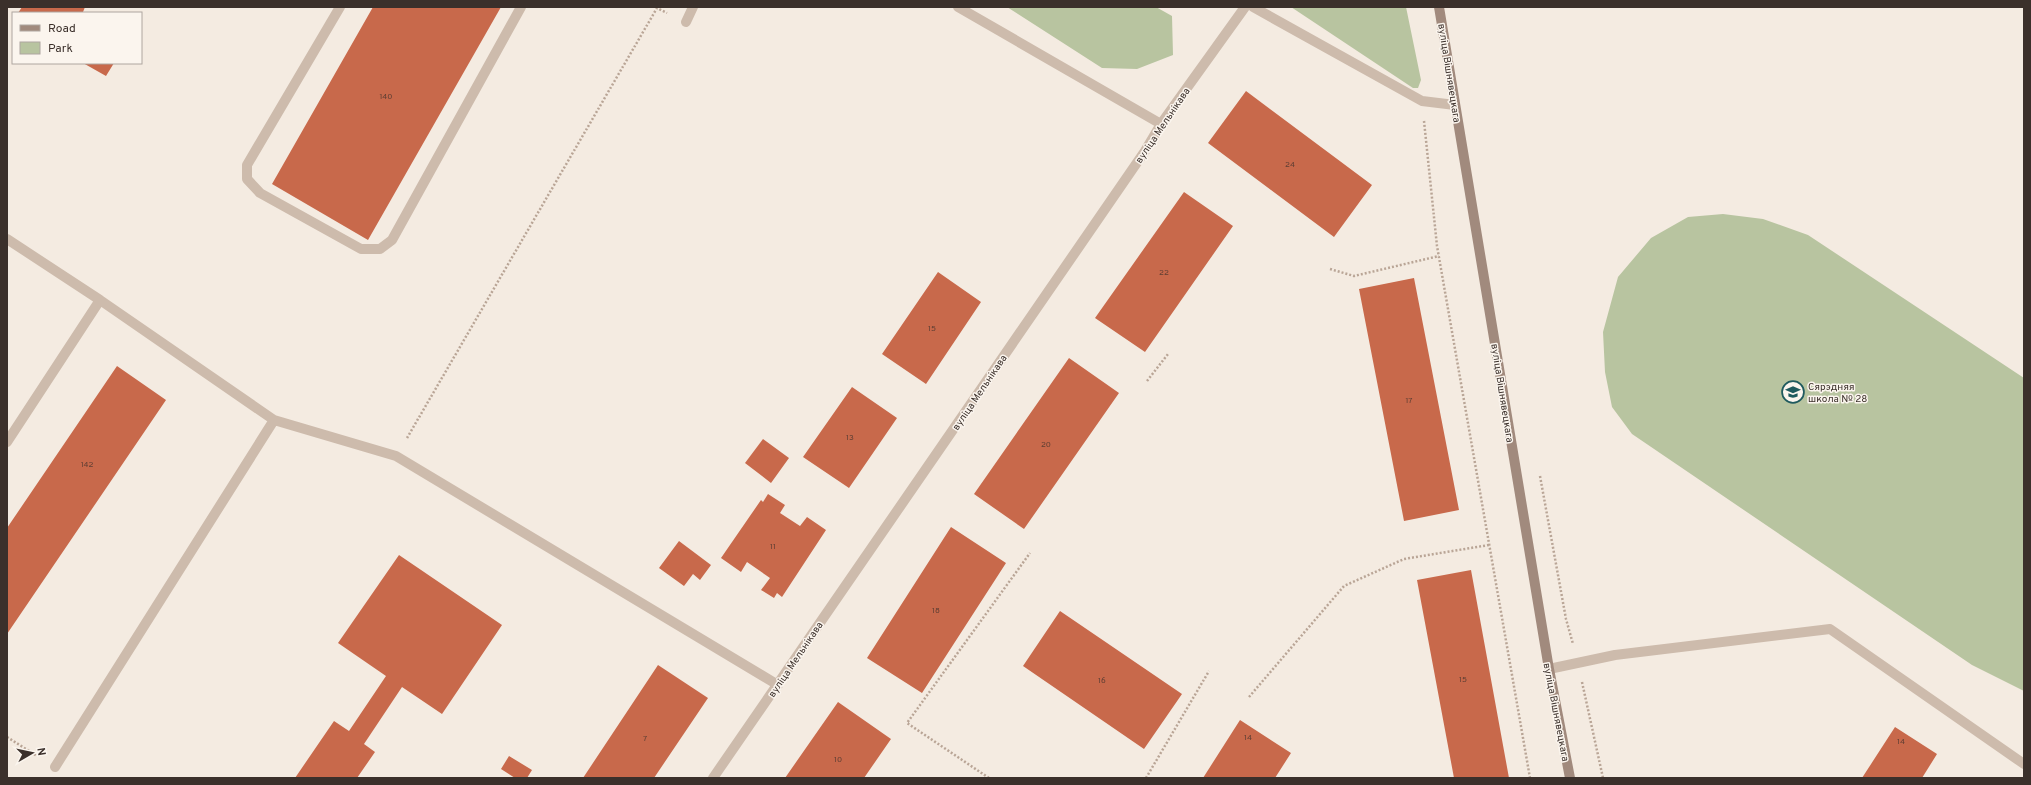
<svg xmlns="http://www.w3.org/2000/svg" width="2031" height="785" viewBox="0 0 2031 785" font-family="Overpass,sans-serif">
  <rect width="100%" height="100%" fill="#f4ebe1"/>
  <!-- green -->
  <path fill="#b8c4a0" d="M1007 7H1156L1172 16 1173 55 1137 69 1102 68Z
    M1291 7H1406L1421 80 1418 88H1413Z
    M1723 214 1763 219 1808 235 2024 378V691L1972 665 1632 434 1612 407 1605 372 1603 332 1618 277 1651 238 1688 217Z"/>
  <!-- building -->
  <path fill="#c8694b" d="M22 7H85L83 12 85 13H18Z
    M373 7H501L368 240 272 184Z
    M83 63H114L106 76Z
    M1246 91 1372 185 1334 237 1208 143Z
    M1184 192 1233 226 1145 352 1095 318Z
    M938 272 981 302 926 384 882 354Z
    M1414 278 1459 510 1404 521 1359 289Z
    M1069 358 1119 393 1024 529 974 494Z
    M117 366 166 400 7 634V528Z
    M852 387 897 418 849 488 803 457Z
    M763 439 789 458 771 483 745 463Z
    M768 494 785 505 780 513 800 526 807 517 826 530 782 597 777 593 774 598 761 590 770 578 747 562 741 572 721 558 761 500 763 502Z
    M951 527 1006 563 922 693 867 658Z
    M679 541 711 565 700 580 693 574 684 586 659 568Z
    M399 555 502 625 442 714 402 687 364 744 375 752 357 778H295L334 721 349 731 386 676 338 643Z
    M1471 570 1509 778H1454L1417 580Z
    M1060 611 1182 694 1144 749 1023 666Z
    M658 665 708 698 654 778H583Z
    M838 702 891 739 864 778H785Z
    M1240 720 1291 753 1275 778H1203Z
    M1895 727 1937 754 1922 778H1862Z
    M509 756 532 770 527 778H515L501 769Z"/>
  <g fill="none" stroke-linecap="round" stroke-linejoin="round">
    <!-- path -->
    <path stroke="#b9a596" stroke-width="2.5" stroke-dasharray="2 2" stroke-linecap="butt" d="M1424 121 1437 246 1530 778
      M1330 269 1354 276 1439 256
      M1147 381 1168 354
      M407 438 657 8 667 13
      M1540 476 1566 619 1573 644
      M1582 682 1603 778
      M1249 697 1344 586 1404 559 1489 545
      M7 737 37 756
      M989 778 907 723 1030 553
      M1146 778 1209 671"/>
    <!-- service -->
    <path stroke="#cdbbac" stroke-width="10" d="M340 7 247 165V179L260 193 361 249H380L392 240 521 7
      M958 7 1161 124
      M1253 7 1422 101 1455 105
      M686 22 693 7
      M7 239 100 300 274 420 396 456 778 685
      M7 442 100 300
      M1549 669 1615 655 1830 629 2024 764
      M55 767 274 420"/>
    <!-- minor -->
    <path stroke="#cdbbac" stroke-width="10" d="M713 778 1145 151 1161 124 1245 7"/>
    <!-- secondary -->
    <path stroke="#a18a7d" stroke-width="10" d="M1439 7 1549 669 1570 778"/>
  </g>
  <!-- icons -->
  <defs>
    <g id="school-ring" transform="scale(1.15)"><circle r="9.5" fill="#fbf5ee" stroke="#1f5a5e" stroke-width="1.5"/><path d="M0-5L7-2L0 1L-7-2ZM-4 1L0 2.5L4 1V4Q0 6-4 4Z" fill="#1f5a5e"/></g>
  </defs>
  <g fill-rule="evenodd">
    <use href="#school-ring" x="1793" y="392"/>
  </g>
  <g text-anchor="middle" stroke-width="3" stroke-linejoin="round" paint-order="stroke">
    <!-- number labels -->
    <g font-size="8" fill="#5e3e33">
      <text x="386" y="99">140</text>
      <text x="1290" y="167">24</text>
      <text x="1164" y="275">22</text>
      <text x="932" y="331">15</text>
      <text x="1409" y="403">17</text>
      <text x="850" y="440">13</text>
      <text x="1046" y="447">20</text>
      <text x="87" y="467">142</text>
      <text x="773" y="549">11</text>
      <text x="936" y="613">18</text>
      <text x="1463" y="682">15</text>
      <text x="1102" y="683">16</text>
      <text x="1248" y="740">14</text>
      <text x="645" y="741">7</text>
      <text x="1901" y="744">14</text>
      <text x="838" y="762">10</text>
    </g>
    <!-- street labels -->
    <g font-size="10" fill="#3b302b" stroke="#fbf5ee">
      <text transform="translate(1450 73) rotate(81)" y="4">вуліца Вішнявецкага</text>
      <text transform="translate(1162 125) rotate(-56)" y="4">вуліца Мельнікава</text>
      <text transform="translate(979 392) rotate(-56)" y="4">вуліца Мельнікава</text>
      <text transform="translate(1503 393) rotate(81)" y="4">вуліца Вішнявецкага</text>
      <text transform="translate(795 659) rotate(-56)" y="4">вуліца Мельнікава</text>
      <text transform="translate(1557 712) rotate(79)" y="4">вуліца Вішнявецкага</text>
    </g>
    <!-- poi labels -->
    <g font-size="10" fill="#3b302b" stroke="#fbf5ee" text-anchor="start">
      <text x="1808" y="390">Сярэдняя<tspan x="1808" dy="12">школа № 28</tspan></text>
    </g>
  </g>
  <!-- border -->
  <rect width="2031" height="785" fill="none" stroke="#3b302b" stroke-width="16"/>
  <!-- legend -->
  <rect x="12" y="12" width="130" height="52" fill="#fbf5ee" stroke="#aea6a0"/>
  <rect x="20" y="25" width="20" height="6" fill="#a18a7d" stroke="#aea6a0"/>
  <text x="48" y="32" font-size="12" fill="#3b302b">Road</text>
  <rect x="20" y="42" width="20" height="12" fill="#b8c4a0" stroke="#aea6a0"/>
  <text x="48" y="52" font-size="12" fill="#3b302b">Park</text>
  <!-- north arrow -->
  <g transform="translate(32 753) rotate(81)" stroke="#fbf5ee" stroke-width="3" paint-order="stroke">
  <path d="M0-3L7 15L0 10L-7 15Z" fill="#3b302b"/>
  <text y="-6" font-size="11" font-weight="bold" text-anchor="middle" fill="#3b302b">N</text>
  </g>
</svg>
